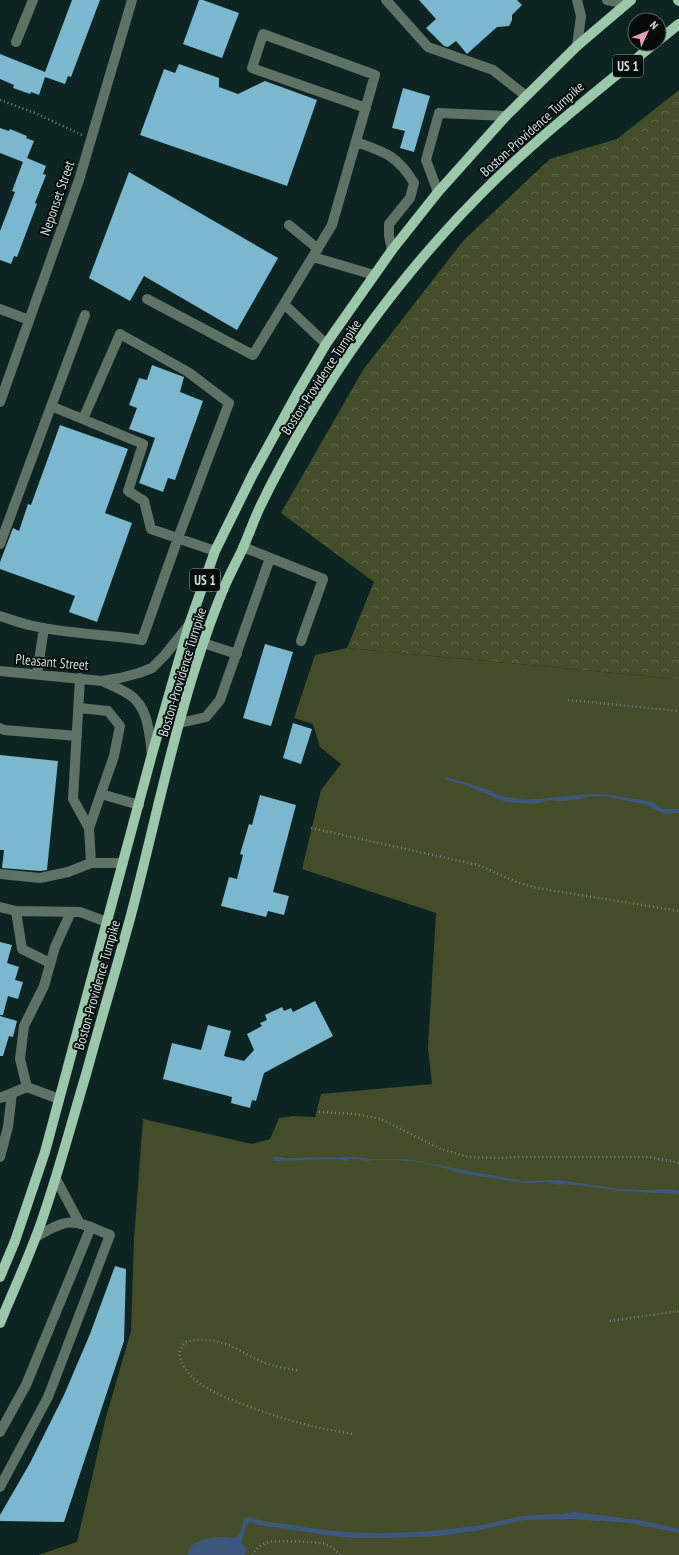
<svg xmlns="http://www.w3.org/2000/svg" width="679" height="1555" viewBox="0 0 679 1555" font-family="'PT Sans Narrow',sans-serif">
  <defs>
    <pattern id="forest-crowns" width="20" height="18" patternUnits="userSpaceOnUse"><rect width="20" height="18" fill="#434d28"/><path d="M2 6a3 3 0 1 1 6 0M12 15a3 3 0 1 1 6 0" fill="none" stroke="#5d6647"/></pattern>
  </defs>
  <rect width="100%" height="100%" fill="#0c2523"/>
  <!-- green -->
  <path fill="#434d28" d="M347 648 679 679V1555H38L77 1542 106 1417 131 1331 134 1239 143 1119 252 1144 270 1139 279 1118 292 1116 315 1117 321 1094 432 1084 428 1047 436 913 302 869 321 790 341 764 320 747 313 724 294 718 315 655Z"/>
  <!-- forest -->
  <path fill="url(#forest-crowns)" d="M679 90V679L347 648 374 582 281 513 363 370 463 241 550 159 617 139Z"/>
  <!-- water -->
  <path fill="#3c577e" d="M446 777 483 788 501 796 525 800 593 794 611 795 653 802 662 809H679V813L664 814 647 805 605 796H592L579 799 560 801 548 800 535 804 506 802 465 785 446 780Z
    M274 1156 285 1158 355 1157 371 1159H406L522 1181 558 1180 619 1189 648 1190 668 1189 678 1190H679V1194L621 1191 579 1185 563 1184 559 1185 548 1182 527 1183 510 1181 460 1173 445 1168 418 1162 399 1160H375L365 1161 359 1159H351L346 1161 335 1159 275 1161 273 1160Z
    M575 1512 638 1520 679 1529V1533L630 1523 571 1519 524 1520 480 1530 440 1536 387 1538H355L333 1536 259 1525 251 1522 247 1524 242 1539V1544L247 1548 245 1555H188C189 1540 210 1537 222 1537 228 1537 233 1540 237 1536 242 1533 242 1524 244 1518L251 1517C263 1523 278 1523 292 1525 355 1537 419 1534 482 1525 494 1523 506 1519 518 1517 537 1514 556 1515 575 1512Z"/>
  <!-- building -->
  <path fill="#79b8cf" d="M72 0H100L71 77 68 76 65 84 45 77 39 95 31 92 30 94 13 88 14 85 0 79V54L45 72Z
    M199 0H203L239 13 222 58 183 44Z
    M419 0H517L522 5 512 15V20L509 26 497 27 467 54 456 41 448 47 444 46 426 28 436 19Z
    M179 64 219 78V87L238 94 265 81 317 100 287 186 140 135 164 69 175 73Z
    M403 88 430 96 414 152 400 148 405 131 392 128Z
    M0 128 9 131 10 129 27 136 26 138 34 141 27 158 46 166 43 174 46 175 35 203 37 204 17 257 14 256 11 264 0 260V231L15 192 12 191 23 162 0 153Z
    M129 172 278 258 237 330 144 276 130 301 89 278Z
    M152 365 184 377 180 392 203 401 175 480 168 478 163 492 139 483 155 438 129 429 137 408 129 405 139 378 147 380Z
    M60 425 128 449 105 513 132 523 97 622 69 612 75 596 0 569V562L13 528 19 531 28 504 31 505Z
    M265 644 293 652 271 726 243 718Z
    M293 723 312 729 301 764 283 758Z
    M0 755 58 761 47 870 40 871 2 868 4 850H0Z
    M260 795 296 805 273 892 289 896 284 915 268 911 266 917 221 906 229 877 237 879 243 855 240 854 249 824 252 825Z
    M0 942 12 945 7 963 19 967 15 980 23 982 18 999 8 996 3 1015H0Z
    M315 1001 333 1036 264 1073 256 1101 252 1100 250 1108 231 1103 232 1097 163 1079 172 1043 201 1050 208 1025 231 1031 224 1056 244 1061 254 1050 247 1034 262 1026 260 1023 267 1020 265 1015 282 1007 284 1011 291 1008 293 1012Z
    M0 1016 17 1021 13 1037 9 1036 3 1056H0Z
    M115 1266 126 1269 124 1341 64 1522 0 1521V1515L30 1463 64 1395 90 1334Z"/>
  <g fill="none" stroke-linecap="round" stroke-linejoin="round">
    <!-- path -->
    <path stroke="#718583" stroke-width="2.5" stroke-dasharray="1 3" stroke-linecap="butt" d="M0 100 35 113 82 135
      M568 700 679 711
      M311 828 478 865 519 883 537 888 679 911
      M319 1112 355 1114 381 1119 441 1149 468 1157 499 1158 522 1157H649L679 1163
      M610 1321 679 1311
      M297 1370C284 1368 270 1366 258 1360 251 1357 245 1353 239 1350 223 1341 202 1337 185 1342 178 1351 178 1357 184 1367 198 1388 222 1396 245 1405 281 1419 315 1428 353 1434
      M252 1555C256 1549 261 1544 269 1542 273 1540 321 1542 325 1544 331 1546 336 1551 340 1555"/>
    <!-- minor -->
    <path stroke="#5e7365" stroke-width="10" d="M386 0 428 47 493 70 526 96
      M607 0 626 4
      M16 42 33 0
      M577 46 581 16 577 0
      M356 142C385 152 398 156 414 183L410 198 389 224V236L392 250
      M438 192 426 160 439 113 506 116
      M289 225 318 249
      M313 257 374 275
      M147 299 253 355 332 225 375 75 263 34 252 68 366 108
      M284 304 326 344
      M0 309 29 320
      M0 402 79 180 132 0
      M51 406 143 444 128 491 144 501 151 529 215 551
      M0 544 85 315
      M243 547 323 579 301 641
      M0 616C10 619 19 623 29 625 65 634 105 634 142 640L178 538 229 403 188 372 120 334 83 419
      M203 643 237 654
      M0 671 102 681 120 678 139 673 152 668 164 656 189 625
      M37 674 44 628
      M80 678 73 799 89 828 91 863H123
      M102 681C111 685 121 689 130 695 149 708 149 734 152 754
      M79 708 108 711 120 726 114 756 89 828
      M180 723 206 717 220 700 270 558
      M0 728 4 730 77 736
      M101 794 139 805
      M0 874 40 878 68 872 91 863
      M0 907 16 911 80 912 107 922
      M16 911 22 949 50 963
      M27 1087 20 1059 24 1026 44 986 55 947 71 912
      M0 1098 27 1087 59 1099
      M0 1157 8 1127 12 1093
      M56 1179 79 1222
      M0 1432 26 1385 91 1227
      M0 1487 48 1397 110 1235C73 1220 71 1216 36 1237"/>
    <!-- major -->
    <path stroke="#9bc7aa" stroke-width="10" d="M678 0 679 1
      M659 40 679 24
      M0 1277 15 1241 45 1152 152 754 189 625 215 551 253 474 299 390 326 344 392 250 438 192 506 116 577 46 631 0
      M0 1323C14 1289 30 1255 42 1220 59 1171 72 1121 87 1071 101 1019 117 967 131 915 159 808 180 697 221 595 227 579 236 563 243 548 249 534 254 520 260 507 319 385 400 272 497 178 547 130 601 88 654 44"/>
  </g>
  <g text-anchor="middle" stroke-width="4" stroke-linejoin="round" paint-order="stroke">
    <!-- shield labels -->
    <g fill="#030c0b" stroke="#93a09f" stroke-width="1">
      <rect x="613" y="55" width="30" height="22" rx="3"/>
      <rect x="190" y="569" width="30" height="22" rx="3"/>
    </g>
    <g font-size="13" font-weight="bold" fill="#d1dfde">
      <text x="628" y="71">US 1</text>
      <text x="205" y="585">US 1</text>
    </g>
    <!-- street labels -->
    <g font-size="14" fill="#d1dfde" stroke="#030c0b">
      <text transform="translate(532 129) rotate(-42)" y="5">Boston-Providence Turnpike</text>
      <text transform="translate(57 198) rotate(-71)" y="5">Neponset Street</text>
      <text transform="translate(321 377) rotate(-57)" y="5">Boston-Providence Turnpike</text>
      <text transform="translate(52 662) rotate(5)" y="5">Pleasant Street</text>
      <text transform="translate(182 672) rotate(-73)" y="5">Boston-Providence Turnpike</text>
      <text transform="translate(97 985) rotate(-74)" y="5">Boston-Providence Turnpike</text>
    </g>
  </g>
  <!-- north arrow -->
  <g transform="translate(647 32) rotate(46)"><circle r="19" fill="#030c0b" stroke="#55605f"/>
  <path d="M0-3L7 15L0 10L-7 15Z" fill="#f09ab7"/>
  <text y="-6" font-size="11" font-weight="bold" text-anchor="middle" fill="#d1dfde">N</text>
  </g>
</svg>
